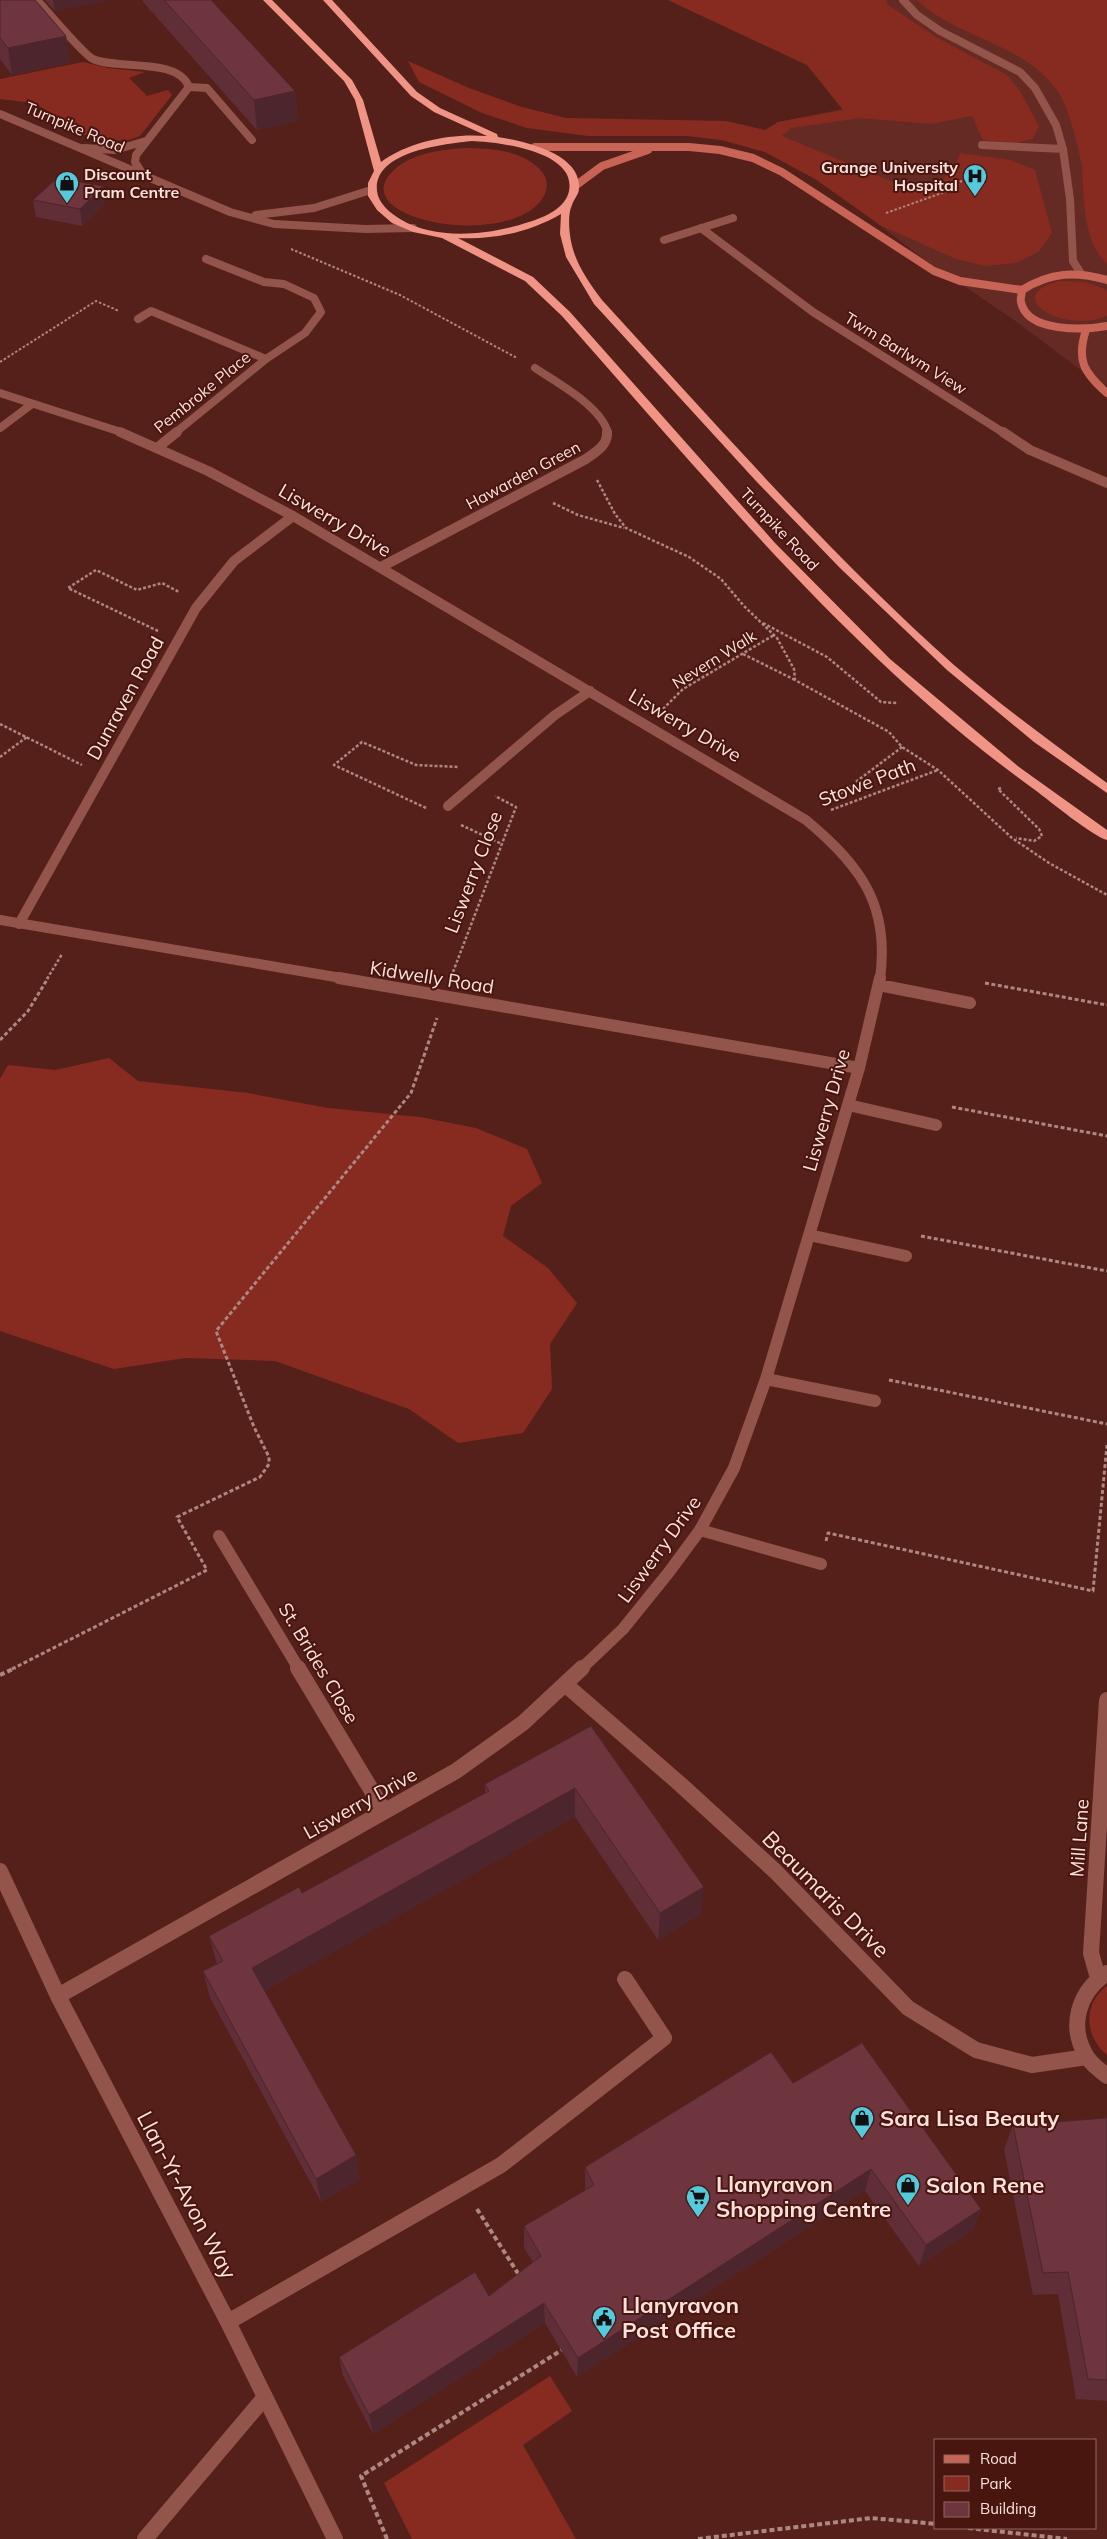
<svg xmlns="http://www.w3.org/2000/svg" width="1107" height="2539" viewBox="0 0 1107 2539" font-family="Mulish,sans-serif">
  <rect width="100%" height="100%" fill="#552019"/>
  <!-- built -->
  <path fill="#652a23" d="M668 0H1107V386L1086 374 1014 320 921 257 851 203 815 179 765 152 749 148 778 122 843 109 807 65Z"/>
  <!-- green -->
  <path fill="#872b21" d="M668 0H886L888 5 936 37 1007 75 1020 91 1039 126 1033 139 1016 143 983 140 972 116 931 124 861 118 791 128 782 136 915 191C937 186 953 175 960 153L1011 160 1035 170 1052 233 1038 252 1016 263 985 266 956 259 880 225 815 179 765 152 721 140 687 136H588L527 128 482 113 419 82 408 61 469 88 522 107 566 118 726 121 765 130 778 122 843 110 807 65Z
    M917 0H1107V264C1083 242 1084 199 1082 168 1080 152 1069 109 1060 95 1028 43 959 40 917 0Z
    M83 62 108 68 145 72 129 78 147 96 168 90 172 95 140 136 129 140 107 141 78 133 56 116 34 103 0 99V79Z
    M465 148C489 148 525 150 542 172 548 179 548 188 544 196 514 250 347 222 391 173 409 153 440 150 465 148Z
    M1059 281 1085 282 1107 290V316C1065 334 999 297 1059 281Z
    M109 1058 138 1081 248 1093 328 1108 420 1117 476 1128 527 1149 542 1183 511 1206 503 1236 548 1268 577 1303 550 1344 552 1389 523 1433 458 1443 409 1409 275 1361 185 1358 114 1369 0 1331V1079L8 1065 55 1070Z
    M1107 1986V2055C1084 2036 1083 2003 1107 1986Z
    M550 2376 572 2411 523 2445 576 2539H412L384 2483Z"/>
  <g fill="none" stroke-linecap="round" stroke-linejoin="round">
    <!-- path-far3 -->
    <path stroke="#ae8781" stroke-width="2" stroke-dasharray="2.5 2" stroke-linecap="butt" d="M886 213 953 189 976 167
      M291 249 400 295 517 358
      M0 362 96 301 119 311"/>
    <!-- path-far2 -->
    <path stroke="#ae8781" stroke-width="2.5" stroke-dasharray="3 2" stroke-linecap="butt" d="M597 480 615 514 626 528 689 557 721 579 744 606 777 638 794 669 795 680 889 732 902 747 938 770 1012 838 1049 863 1107 895
      M553 503 578 515 624 528
      M763 623 827 657 881 702 897 703
      M158 631 68 588 96 570 137 590 162 583 179 592
      M743 654 795 680
      M663 709 683 689 774 635
      M0 724 82 765
      M0 757 27 737
      M1001 788 998 789 1039 829 1042 836 1034 841 1016 838
      M824 806 902 747
      M426 808 334 765 362 742 416 765 458 767
      M831 810 938 770
      M461 825 502 844
      M453 972 516 807 495 796
      M47 979 62 954"/>
    <!-- path-far1 -->
    <path stroke="#ae8781" stroke-width="3" stroke-dasharray="4 2.5" stroke-linecap="butt" d="M985 983 1107 1005
      M0 1040 28 1011 48 978
      M952 1107 1107 1136
      M921 1236 1107 1271
      M889 1380 1107 1424
      M826 1541 828 1533 1093 1591 1107 1445
      M12 1669 207 1570 177 1517 260 1477 269 1464V1457L254 1427 216 1331 411 1093 437 1018"/>
    <!-- path -->
    <path stroke="#ae8781" stroke-width="4" stroke-dasharray="5 3" stroke-linecap="butt" d="M0 1675 15 1668
      M477 2209 519 2275
      M968 2528 1067 2539
      M387 2539 361 2476 565 2348
      M698 2539 871 2518 936 2524"/>
    <!-- lane-far1 -->
    <path stroke="#93544b" stroke-width="8" d="M37 0C46 10 85 56 93 59 117 70 178 57 189 87L136 155 135 162 142 173
      M903 0 917 15 940 31 1020 72 1035 88 1056 125 1063 149 1070 199 1073 261 1082 275
      M189 87 207 88 252 140
      M982 145 1063 149
      M84 148 115 150 146 141"/>
    <!-- lane -->
    <path stroke="#93544b" stroke-width="16" d="M228 2322 501 2165 664 2038 625 1979
      M145 2539 265 2397"/>
    <!-- street-far3 -->
    <path stroke="#93544b" stroke-width="8" d="M0 114 230 212 274 224 365 229 413 228
      M256 215 314 208 371 190
      M701 228 813 312 1004 433
      M664 240 733 218
      M138 319 151 311 266 359
      M535 368C557 383 601 406 608 433
      M0 393 124 433
      M0 428 32 404
      M175 433 266 359 305 333 321 312 314 298 284 284 264 282 206 259"/>
    <!-- street-far2 -->
    <path stroke="#93544b" stroke-width="10" d="M120 432 208 471 293 516 806 820C861 866 890 905 880 979
      M1003 432 1030 450 1107 483
      M157 448 177 432
      M381 567 586 459C596 452 608 445 607 432
      M448 806 555 715 590 691
      M0 920 347 979
      M19 924 196 608 234 561 293 516"/>
    <!-- street-far1 -->
    <path stroke="#93544b" stroke-width="12" d="M339 978 859 1068
      M879 985 970 1003
      M848 1105 936 1125
      M809 1235 906 1256
      M766 1379 875 1401
      M700 1530 821 1564
      M219 1536 299 1669
      M581 1669 623 1629 669 1572 700 1530 734 1468 766 1379 859 1068 880 978"/>
    <!-- street -->
    <path stroke="#93544b" stroke-width="16" d="M298 1668 384 1811
      M566 1685 680 1784 775 1871 908 2008 976 2050 1032 2065 1087 2057
      M0 1871 58 1996 228 2322 335 2539
      M1107 1973C1078 1992 1068 2027 1087 2057 1092 2065 1100 2070 1107 2076
      M1098 1978 1091 1953 1107 1700
      M58 1996 456 1771 523 1723 582 1668"/>
    <!-- secondary -->
    <path stroke="#c76456" stroke-width="8" d="M535 147H689L720 150 753 158 782 172 934 271 960 281 1022 290
      M575 186 602 166 648 150
      M1107 280C1075 271 1051 272 1022 290 1022 293 1020 299 1021 302 1027 333 1085 330 1107 326
      M1086 330C1076 360 1084 373 1107 393"/>
    <!-- highway -->
    <path fill="#f09486" fill-rule="evenodd" d="M263 0H272L352 80 363 100 381 162C409 141 452 133 487 136L434 112 411 96 323 0H332L417 92 440 108 497 134 498 137C523 141 581 153 579 188 579 195 574 198 572 205 568 213 569 227 570 235 573 260 587 280 602 300 716 424 828 553 954 665 1003 707 1055 745 1107 783V793L1034 742 947 670 840 568 756 481 594 304 566 257 560 234 561 214C530 232 494 240 458 238L533 277 570 312 775 543 890 659 1019 767 1107 830V840C1092 836 1050 801 1035 790 853 659 710 483 562 316L525 281 442 238 413 232 392 223 377 210 368 196V183L374 171 355 100 344 81ZM472 141C498 142 577 151 569 191 566 208 543 218 529 222 490 235 436 241 400 219 390 213 378 203 377 191 373 151 445 144 472 141Z"/>
  </g>
  <!-- wall -->
  <path fill="#5f2e36" d="M0 0 40 5 66 36 70 63 12 75 0 59Z
    M45 0H109L55 11Z
    M143 0H211L295 91 298 121 257 130 143 2Z
    M33 200 105 203 82 226 36 217Z
    M591 1726 701 1914 658 1940 575 1817 264 1991 356 2155 360 2179 321 2202 210 1998 203 1971 217 1964 209 1936 302 1893 485 1793V1784Z
    M793 2083 981 2209 973 2230 919 2266 865 2191 577 2377 545 2323 373 2434 343 2376 339 2357 489 2296 533 2262 524 2248V2226L585 2190V2167Z
    M1107 2118V2401L1076 2399 1058 2294 1033 2295 1004 2149 1013 2125Z"/>
  <!-- shaded-wall -->
  <path fill="#4d252c" d="M53 0H109L55 11Z
    M66 36 70 63 12 75 8 48Z
    M295 91 298 121 257 130 254 100Z
    M103 186 105 203 82 226 80 209Z
    M575 1788V1817L258 1995 252 1968Z
    M704 1887 701 1914 658 1940 660 1913Z
    M356 2155 360 2179 321 2202 316 2179Z
    M871 2169 865 2191 577 2377 578 2358Z
    M981 2209 973 2230 919 2266 926 2245Z
    M544 2303 545 2323 373 2434 369 2415Z"/>
  <!-- building -->
  <path fill="#6e353f" stroke="#4d252c" d="M0 0H35L66 36 8 48 0 38Z
    M164 0H211L295 91 254 100Z
    M57 178 103 186 80 209 33 200Z
    M591 1726 704 1887 660 1913 575 1788 252 1968 356 2155 316 2179 203 1971 223 1961 209 1936 299 1887 302 1893 489 1791 485 1784Z
    M862 2043 981 2209 926 2245 871 2169 578 2358 544 2303 369 2415 339 2357 475 2272 489 2296 541 2256 524 2226 594 2185 585 2167 771 2052 793 2083Z
    M1107 2118V2380L1088 2379 1068 2272 1043 2273 1013 2125Z"/>
  <!-- icons -->
  <defs>
    <g id="hospital-pin" transform="scale(1.25)"><path d="M0 17L-7.5 6A9.5 9.5 0 1 1 7.5 6Z" fill="#54cadd" stroke="#49150f"/><path d="M-5-5h3v3.5h4V-5h3V5h-3V1.5h-4V5h-3Z" fill="#111"/></g>
    <g id="shop-pin" transform="scale(1.25)"><path d="M0 17L-7.5 6A9.5 9.5 0 1 1 7.5 6Z" fill="#54cadd" stroke="#49150f"/><path d="M-5-2.5h2.3a2.7 3.5 0 0 1 5.4 0H5L5.5 6h-11ZM-1.5-2.5h3a1.5 2.3 0 0 0-3 0Z" fill="#111"/></g>
    <g id="supermarket-pin" transform="scale(1.25)"><path d="M0 17L-7.5 6A9.5 9.5 0 1 1 7.5 6Z" fill="#54cadd" stroke="#49150f"/><path d="M-6-5.5h2.5l.6 2H6L4.5 2H-2.5L-4.4-4H-6ZM-1.5 3.2a1.3 1.3 0 1 0 .1 0ZM3 3.2a1.3 1.3 0 1 0 .1 0Z" fill="#111"/></g>
    <g id="civic-pin" transform="scale(1.25)"><path d="M0 17L-7.5 6A9.5 9.5 0 1 1 7.5 6Z" fill="#54cadd" stroke="#49150f"/><path d="M-.6-6.5H3V-4.5H.6V-3L4-1V1h2V6H-6V1h2V-1L-.6-3ZM-1.2 2.5V6h2.4V2.5Z" fill="#111"/></g>
  </defs>
  <g fill-rule="evenodd">
    <use href="#hospital-pin" x="975" y="176"/>
    <use href="#shop-pin" x="67" y="183"/>
    <use href="#shop-pin" x="862" y="2118"/>
    <use href="#shop-pin" x="908" y="2185"/>
    <use href="#supermarket-pin" x="698" y="2197"/>
    <use href="#civic-pin" x="604" y="2318"/>
  </g>
  <g text-anchor="middle" stroke-width="4" stroke-linejoin="round" paint-order="stroke">
    <!-- far-street labels -->
    <g font-size="16" fill="#fde1dc" stroke="#49150f">
      <text transform="translate(75 127) rotate(23)" y="6">Turnpike Road</text>
      <text transform="translate(906 353) rotate(32)" y="6">Twm Barlwm View</text>
      <text transform="translate(202 392) rotate(-39)" y="6">Pembroke Place</text>
      <text transform="translate(523 475) rotate(-28)" y="6">Hawarden Green</text>
      <text transform="translate(780 529) rotate(47)" y="6">Turnpike Road</text>
      <text transform="translate(714 659) rotate(-32)" y="6">Nevern Walk</text>
    </g>
    <!-- far-poi labels -->
    <g font-size="16" font-weight="bold" fill="#fde1dc" stroke="#49150f" text-anchor="end">
      <text x="958" y="173">Grange University<tspan x="958" dy="18">Hospital</tspan></text>
      <text x="84" y="180" text-anchor="start">Discount<tspan x="84" dy="18">Pram Centre</tspan></text>
    </g>
    <!-- street labels -->
    <g font-size="19" fill="#fde1dc" stroke="#49150f">
      <text transform="translate(335 520) rotate(30)" y="7">Liswerry Drive</text>
      <text transform="translate(125 698) rotate(-61)" y="7">Dunraven Road</text>
      <text transform="translate(685 725) rotate(30)" y="7">Liswerry Drive</text>
      <text transform="translate(867 782) rotate(-21)" y="7">Stowe Path</text>
      <text transform="translate(473 872) rotate(-69)" y="7">Liswerry Close</text>
      <text transform="translate(432 977) rotate(9)" y="7">Kidwelly Road</text>
      <text transform="translate(826 1110) rotate(-74)" y="7">Liswerry Drive</text>
      <text transform="translate(659 1549) rotate(-54)" y="7">Liswerry Drive</text>
      <text transform="translate(319 1663) rotate(59)" y="7">St. Brides Close</text>
      <text transform="translate(360 1803) rotate(-29)" y="7">Liswerry Drive</text>
      <text transform="translate(1079 1838) rotate(-86)" y="7">Mill Lane</text>
    </g>
    <!-- near-street labels -->
    <g font-size="22" fill="#fde1dc" stroke="#49150f">
      <text transform="translate(826 1894) rotate(45)" y="8">Beaumaris Drive</text>
      <text transform="translate(187 2195) rotate(62)" y="8">Llan-Yr-Avon Way</text>
    </g>
    <!-- near-poi labels -->
    <g font-size="22" font-weight="bold" fill="#fde1dc" stroke="#49150f" text-anchor="start">
      <text x="880" y="2126">Sara Lisa Beauty</text>
      <text x="716" y="2192">Llanyravon<tspan x="716" dy="25">Shopping Centre</tspan></text>
      <text x="926" y="2193">Salon Rene</text>
      <text x="622" y="2313">Llanyravon<tspan x="622" dy="25">Post Office</tspan></text>
    </g>
  </g>
  <!-- legend -->
  <rect x="934" y="2439" width="162" height="90" fill="#49150f" stroke="#916761"/>
  <rect x="944" y="2455" width="25" height="8" fill="#c76456" stroke="#916761"/>
  <text x="980" y="2464" font-size="15" fill="#fde1dc">Road</text>
  <rect x="944" y="2476" width="25" height="15" fill="#872b21" stroke="#916761"/>
  <text x="980" y="2489" font-size="15" fill="#fde1dc">Park</text>
  <rect x="944" y="2502" width="25" height="15" fill="#6e353f" stroke="#916761"/>
  <text x="980" y="2514" font-size="15" fill="#fde1dc">Building</text>
</svg>
